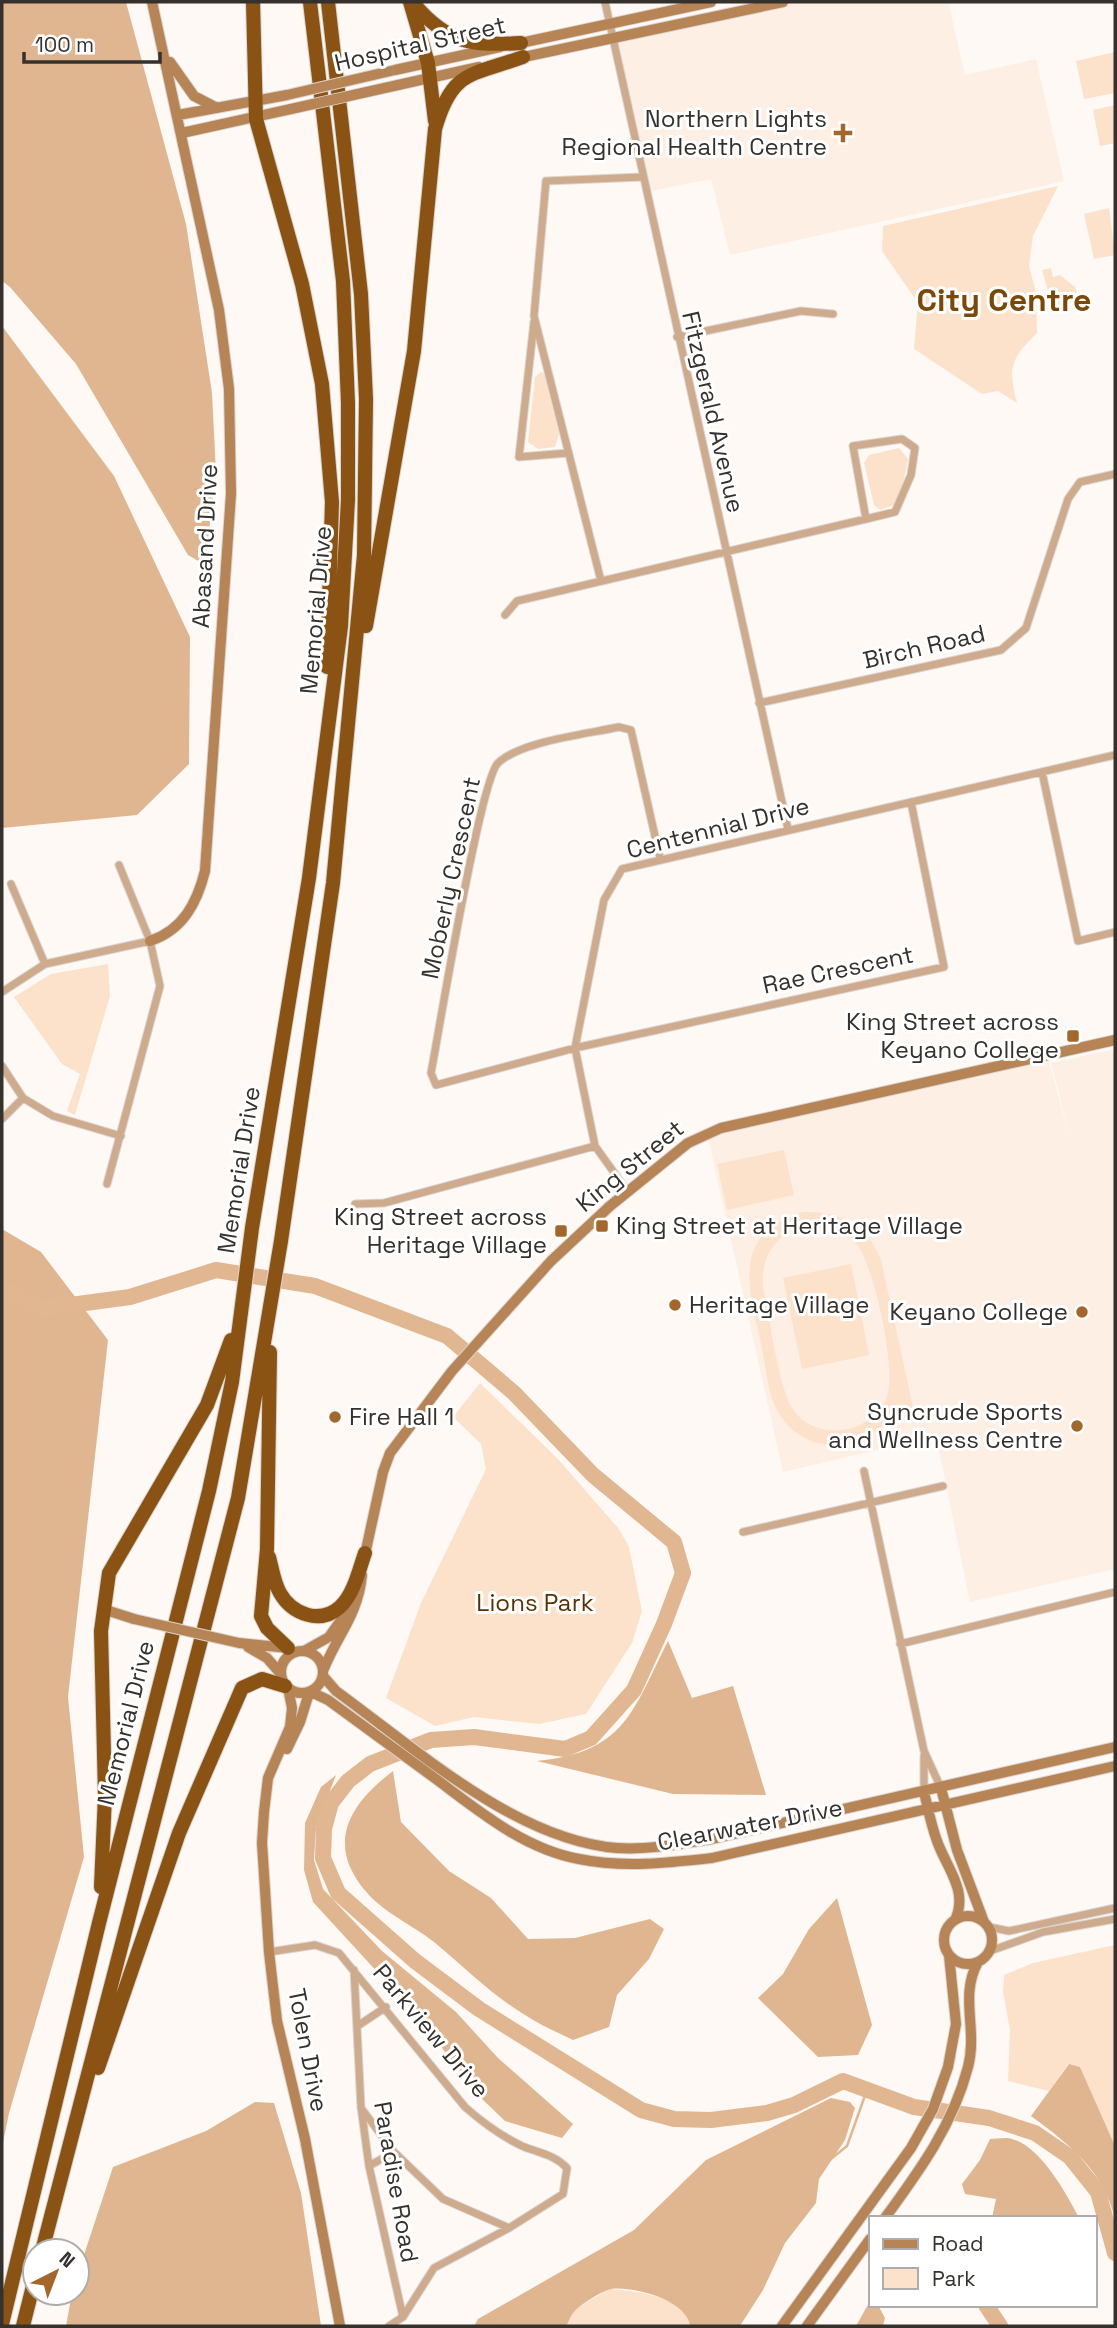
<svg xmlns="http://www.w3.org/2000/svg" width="1117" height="2328" viewBox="0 0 1117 2328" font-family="'Space Grotesk',sans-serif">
  <rect width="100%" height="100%" fill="#fef9f5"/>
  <!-- built -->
  <path fill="#fdefe3" d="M782 2H948L965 75 1036 59 1064 181 730 255 711 179 646 192 612 40Z
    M1115 1049V1569L970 1602 936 1436 783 1472 707 1133 1047 1055 1071 1142 1051 1063Z"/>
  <!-- green -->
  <path fill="#fce2cb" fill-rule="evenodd" d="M1115 52V93L1084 99 1076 61Z
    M1115 105V143L1100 146 1093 110Z
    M1058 186 1033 236 1029 266 1036 293 1037 333C1010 360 1008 367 1017 403L998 391 982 394 914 349 918 303 882 251 883 226Z
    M1109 208 1115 255 1094 259 1084 214Z
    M1051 268 1053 277 1060 275 1075 287 1079 301 1061 304 1059 309 1052 306 1042 270Z
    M541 372 544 373 559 434 555 447 538 449 528 442 535 377Z
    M899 448 908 459 903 485 894 505 880 510 874 505 864 463 869 455Z
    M108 964 110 996 75 1115 67 1111 80 1074 62 1064 14 997 51 974Z
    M784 1150 794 1195 727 1210 717 1164Z
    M803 1212C840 1211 868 1225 881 1260L915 1416 901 1419 897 1407C874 1451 809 1461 780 1415 768 1397 766 1369 762 1348 749 1290 729 1234 803 1212ZM812 1224C828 1226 843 1229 855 1242 874 1262 897 1371 887 1397 871 1437 808 1444 789 1402 777 1376 770 1318 763 1287 760 1254 779 1230 812 1224Z
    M851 1264 869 1355 802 1369 783 1278Z
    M480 1383 558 1459 619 1529 629 1547 642 1611 632 1643 586 1714 539 1724 474 1717 435 1726 386 1698 421 1603 486 1469 481 1444 453 1417Z
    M1115 1945V2146L1080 2067 1068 2064 1049 2091 1008 2081 1010 2030 1003 1992 1004 1975 1033 1963Z
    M609 2289C632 2290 686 2296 690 2326H566L574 2310Z"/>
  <!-- forest -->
  <path fill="#dfb690" d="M2 2H126L186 224 212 393 216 473 205 565 188 555 76 364 10 287 2 281Z
    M2 326 114 476 190 637 189 764 137 815 2 828Z
    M2 1229 41 1252 108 1340 68 1697 84 1857 9 2113 2 2148Z
    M668 1641 692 1698 733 1686 766 1795 673 1794 537 1761C625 1752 632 1712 668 1641Z
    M393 1771 401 1822 449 1871 491 1898 528 1939 575 1938 650 1919 664 1929 649 1959 617 1995 609 2027 573 2040C557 2032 540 2025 525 2015 493 1996 463 1966 434 1942 415 1927 384 1912 369 1895 324 1846 348 1805 393 1771Z
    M336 1775 316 1828 314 1860 323 1889 382 1951 456 2012 498 2058 573 2124 562 2138 505 2121 481 2098 414 2012 313 1902 304 1870 305 1823 321 1787Z
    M837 1898 872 2025 858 2055 818 2057 758 1998 783 1974 809 1929Z
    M1069 2064 1080 2067 1115 2146V2219C1104 2171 1069 2144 1031 2116Z
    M831 2098 850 2102 855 2108 845 2140 819 2179 816 2203 785 2243 763 2290 740 2326H690C687 2300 633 2286 611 2289 602 2291 579 2305 574 2312 570 2316 569 2322 566 2326H474L478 2319 634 2230 706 2160Z
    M255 2102 274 2103 301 2193 321 2326H66L72 2293H77V2276L113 2167 206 2131Z
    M990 2139C997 2139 1006 2137 1012 2139 1040 2146 1067 2194 1079 2218H992L996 2199 965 2194 962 2184 980 2160Z"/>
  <!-- water -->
  <path fill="#e1b791" d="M870 2301V2305H878L885 2318 883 2326H856Z"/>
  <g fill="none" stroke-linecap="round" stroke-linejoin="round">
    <!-- stream -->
    <path stroke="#e1b791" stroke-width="2.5" d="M491 2326 600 2255 638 2250 670 2230 705 2177 770 2169 799 2185 847 2146 867 2090"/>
    <!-- river -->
    <path stroke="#e1b791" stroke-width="16" d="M2 1288 41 1309 130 1297 216 1270 315 1286 447 1336 514 1393 593 1475 674 1542 683 1573 664 1624 634 1690 591 1738 565 1749 474 1737 431 1740 370 1764 348 1781 331 1803 324 1829 323 1858 338 1893 415 1961 479 2009 641 2110 674 2119 711 2120 767 2113 794 2105 843 2081 914 2107 989 2118 1035 2133 1070 2157 1098 2192 1115 2253
      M986 2305 1000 2326"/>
    <!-- street casing -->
    <g stroke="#dad5d1" stroke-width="9">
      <path id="street" d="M605 2 788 829
        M534 322 519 457 568 453
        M677 337 801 311 833 314
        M601 581 534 316 546 181 642 177
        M505 615 517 601 866 519 895 512 911 475 915 448 902 439 853 446 866 519
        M759 703 1001 650 1026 628 1068 499 1080 482 1115 474
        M1042 772 1078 941 1115 932
        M660 858 631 730 619 727C587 734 521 741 498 763 480 780 439 1031 431 1073L436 1085 575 1048 944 967 911 802
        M11 884 45 964
        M2 992 45 964 150 941
        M2 1066 23 1098 53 1116 121 1136
        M2 1119 23 1098
        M107 1184 160 986 150 941 119 865
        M628 1192 595 1146 575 1048 604 900 622 869 1115 755
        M355 1204 384 1203 595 1146
        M864 1471 924 1751 941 1788
        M743 1532 943 1486
        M900 1644 1115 1592
        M924 1792V1756
        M989 1927 1009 1931 1115 1908
        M990 1951 1043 1932 1115 1919
        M269 1952 315 1945 339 1953 465 2107C482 2122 501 2136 522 2146 538 2153 554 2154 567 2168L563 2194 509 2228 434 2268 403 2317 389 2326
        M354 1970 361 2107 369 2166 403 2317
        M359 2025 386 2007
        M361 2108 394 2152 443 2199 509 2228
        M369 2166 394 2152"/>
    </g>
    <!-- secondary casing -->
    <g stroke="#dad5d1" stroke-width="12">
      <path id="secondary" d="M516 44 711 2
        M519 58 783 2
        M170 62 194 96 217 108
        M395 70 500 47
        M398 85 479 67
        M178 115 287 95
        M182 133 291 109
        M150 941C183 930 197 903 205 871L231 494 229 389 219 310 152 2
        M364 1559 383 1472 390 1453 452 1371 551 1261 610 1206 688 1143 721 1128 1115 1040
        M106 1610 134 1619
        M239 1643 288 1648
        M248 1647 267 1658 280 1673
        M281 1672a21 21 0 1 1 42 0a21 21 0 1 1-42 0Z
        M304 1651 329 1637 349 1609
        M323 1671C337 1635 358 1616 362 1575
        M323 1676 336 1691C416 1749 516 1840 617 1848 649 1850 681 1844 712 1839L1115 1747
        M288 1688 292 1708 290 1727 268 1778 264 1812 262 1843 269 1952 277 2021 305 2139 340 2326
        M311 1692 328 1700C364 1726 400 1753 436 1779 479 1811 524 1849 579 1859 623 1868 667 1863 712 1858L1115 1766
        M287 1749 300 1722 309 1693
        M941 1788 957 1850 984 1922
        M924 1792C928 1808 931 1825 937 1841 946 1867 969 1891 955 1920
        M944 1940a24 24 0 1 1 48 0a24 24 0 1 1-48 0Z
        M885 2218C920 2170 953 2125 968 2067 978 2029 959 1996 978 1962
        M782 2326 911 2148 933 2109 948 2067 956 2024 949 1955
        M807 2326 870 2239"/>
    </g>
    <!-- highway casing -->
    <g stroke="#dad5d1" stroke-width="16">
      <path id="highway" d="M253 2 256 119 302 284 322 384 332 502 327 667
        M410 2 428 63 435 121
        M414 4C447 43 471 46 521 43
        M366 626 414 351 435 129C452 70 470 76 523 57
        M270 1352 267 1549 261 1616 267 1628 288 1648
        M269 1557C272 1568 274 1583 280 1593 292 1614 320 1625 340 1607 354 1594 359 1570 365 1553
        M101 1887 105 1795 101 1631 109 1573 207 1405 231 1340
        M98 2068 179 1833 242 1688 262 1679 285 1686
        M42 2251 238 1498 281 1241 333 883 364 555 366 399 361 294 328 2
        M2 2324 99 1923 209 1491 232 1382 252 1228 309 878 341 626 348 500V403L343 281 310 2
        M23 2326 35 2278"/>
    </g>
    <!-- street -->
    <use href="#street" stroke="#ceab8c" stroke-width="7"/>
    <!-- secondary -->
    <use href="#secondary" stroke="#b68455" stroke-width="10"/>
    <!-- highway -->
    <use href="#highway" stroke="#8a5313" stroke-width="14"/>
    <!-- secondary-bridge casing -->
    <g stroke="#dad5d1" stroke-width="12" stroke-linecap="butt">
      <path id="secondary-bridge" d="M287 95 395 70
        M291 109 398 85
        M134 1619 239 1643"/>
    </g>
    <!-- secondary-bridge -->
    <use href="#secondary-bridge" stroke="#b68455" stroke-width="10"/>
  </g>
  <!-- markers -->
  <g fill="#a36729" stroke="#fff" stroke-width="2.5">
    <path d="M839.5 122.5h7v7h7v7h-7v7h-7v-7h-7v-7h7z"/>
    <rect x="1066" y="1029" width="14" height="14" rx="3.5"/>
    <rect x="595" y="1219" width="14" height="14" rx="3.5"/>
    <rect x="554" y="1224" width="14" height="14" rx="3.5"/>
    <circle cx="675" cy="1305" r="7"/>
    <circle cx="1082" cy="1312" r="7"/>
    <circle cx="335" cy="1417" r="7"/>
    <circle cx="1077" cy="1426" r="7"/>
  </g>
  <g text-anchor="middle" stroke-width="6" stroke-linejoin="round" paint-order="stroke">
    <!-- street labels -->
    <g font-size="24" fill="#35312d" stroke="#fff">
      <text transform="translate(420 44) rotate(-13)" y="8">Hospital Street</text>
      <text transform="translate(713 412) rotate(77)" y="8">Fitzgerald Avenue</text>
      <text transform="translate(205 546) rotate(-87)" y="8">Abasand Drive</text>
      <text transform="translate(316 610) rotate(-85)" y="8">Memorial Drive</text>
      <text transform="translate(924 647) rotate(-13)" y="8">Birch Road</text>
      <text transform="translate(718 828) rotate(-14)" y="8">Centennial Drive</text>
      <text transform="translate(451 878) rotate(-78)" y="8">Moberly Crescent</text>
      <text transform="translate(838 970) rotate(-12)" y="8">Rae Crescent</text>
      <text transform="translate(630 1166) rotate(-39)" y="8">King Street</text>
      <text transform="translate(239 1170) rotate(-81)" y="8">Memorial Drive</text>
      <text transform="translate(126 1723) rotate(-76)" y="8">Memorial Drive</text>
      <text transform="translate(750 1825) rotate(-11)" y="8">Clearwater Drive</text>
      <text transform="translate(431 2031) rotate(50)" y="8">Parkview Drive</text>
      <text transform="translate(308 2050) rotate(79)" y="8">Tolen Drive</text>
      <text transform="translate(396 2182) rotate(80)" y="8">Paradise Road</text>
    </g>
    <!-- poi labels -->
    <g font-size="24" fill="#35312d" stroke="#fff" text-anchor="end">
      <text x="827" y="127">Northern Lights<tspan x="827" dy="28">Regional Health Centre</tspan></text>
      <text x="1059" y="1030">King Street across<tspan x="1059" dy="28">Keyano College</tspan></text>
      <text x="547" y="1225">King Street across<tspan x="547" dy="28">Heritage Village</tspan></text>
      <text x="616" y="1234" text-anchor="start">King Street at Heritage Village</text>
      <text x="689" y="1313" text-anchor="start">Heritage Village</text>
      <text x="1068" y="1320">Keyano College</text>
      <text x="1063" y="1420">Syncrude Sports<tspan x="1063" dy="28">and Wellness Centre</tspan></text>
      <text x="349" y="1425" text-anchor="start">Fire Hall 1</text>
    </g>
    <!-- park labels -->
    <g font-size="24" fill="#593202" stroke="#fff">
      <text x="535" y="1611">Lions Park</text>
    </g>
    <!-- district labels -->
    <g font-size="32" font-weight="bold" fill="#7c4806" stroke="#fff">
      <text x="1004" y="311">City Centre</text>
    </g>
  </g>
  <!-- border -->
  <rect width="1117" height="2328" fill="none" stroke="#35312d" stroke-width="7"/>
  <!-- legend -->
  <rect x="869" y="2216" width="228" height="91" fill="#ffffff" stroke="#aeadab" stroke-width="2"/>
  <rect x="883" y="2239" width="35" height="10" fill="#b68455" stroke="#aeadab" stroke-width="2"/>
  <text x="932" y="2251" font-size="21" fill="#35312d">Road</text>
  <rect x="883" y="2268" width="35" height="21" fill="#fce2cb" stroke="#aeadab" stroke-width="2"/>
  <text x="932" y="2286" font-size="21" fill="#35312d">Park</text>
  <!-- north arrow -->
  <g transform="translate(56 2272) rotate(42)"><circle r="33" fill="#ffffff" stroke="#aeadab" stroke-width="2"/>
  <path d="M0-5L12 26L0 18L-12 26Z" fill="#a36729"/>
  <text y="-10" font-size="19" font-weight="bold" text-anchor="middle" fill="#35312d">N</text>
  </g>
  <!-- scale -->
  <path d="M24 52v10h136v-10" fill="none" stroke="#35312d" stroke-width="3.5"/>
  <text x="35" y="52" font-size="21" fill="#35312d" stroke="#ffffff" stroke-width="5" paint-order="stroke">100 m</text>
</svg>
